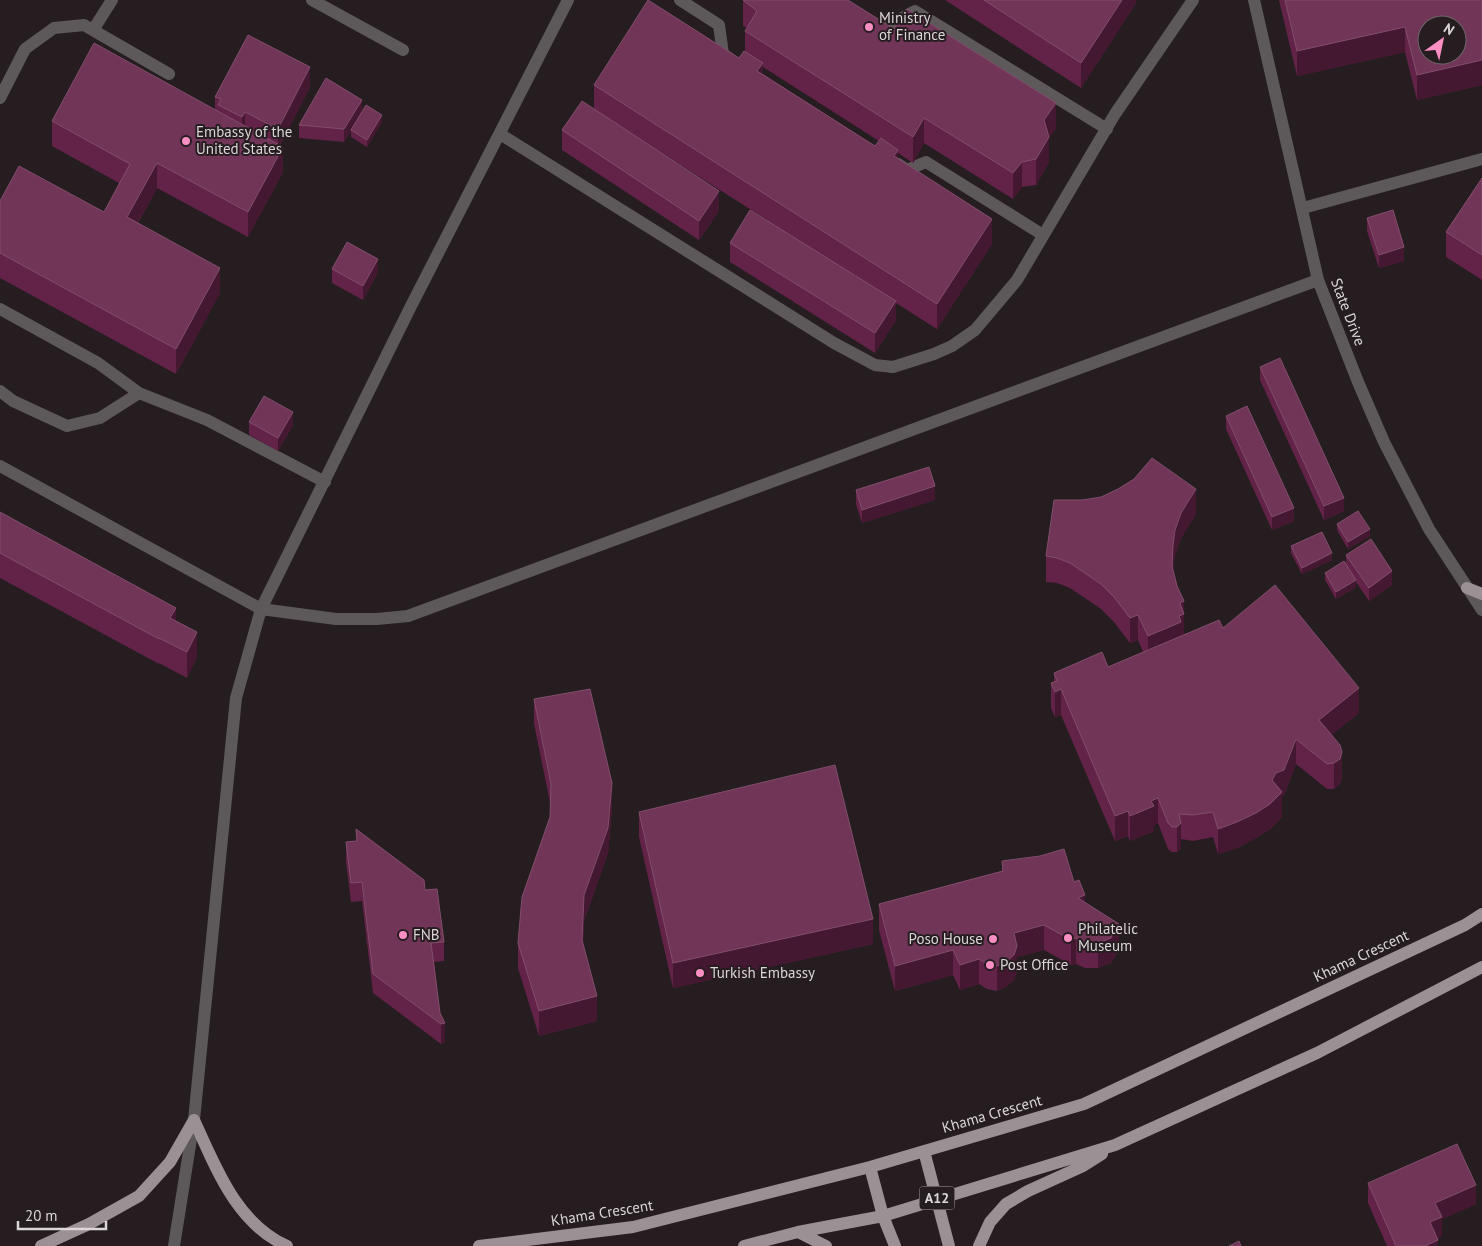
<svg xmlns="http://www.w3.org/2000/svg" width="1482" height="1246" viewBox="0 0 1482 1246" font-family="'PT Sans',sans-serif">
  <rect width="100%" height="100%" fill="#261d21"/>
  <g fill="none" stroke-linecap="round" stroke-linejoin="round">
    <!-- service -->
    <path stroke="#5d595b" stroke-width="12" d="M312 0 403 50
      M680 0 719 25 723 54 730 59
      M873 28 878 31 915 11 1107 129
      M93 30 112 0
      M0 98 25 49 54 28 84 25 169 74
      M500 134 834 343 875 365 893 367 934 354 952 346 975 330 1017 280 1115 114 1193 0
      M898 164 907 170 926 162 1043 235
      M1303 208 1482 159
      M0 309 98 363 139 393 207 420 325 482
      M0 391 13 401 67 426 100 418 139 393"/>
    <!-- minor -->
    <path stroke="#5d595b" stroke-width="12" d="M1254 0 1318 280 1358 382 1384 442 1429 529 1482 610
      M0 466 261 609 336 619H377L408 616 1318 280
      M174 1246 194 1120 236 698 261 609 411 306 568 0"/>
    <!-- primary -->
    <path stroke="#9b9195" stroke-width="12" d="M1467 588 1482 594
      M194 1120C216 1168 236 1223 287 1246
      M924 1151 949 1246
      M870 1167 883 1216 895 1246
      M798 1232 826 1246
      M41 1246 89 1224 139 1196 170 1162 194 1120
      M479 1246 633 1227 870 1167 1084 1104 1465 925 1482 914
      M744 1246 798 1232 883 1216 1115 1145 1317 1053 1482 967
      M979 1246 990 1222 1006 1204 1028 1191 1083 1166 1102 1154"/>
  </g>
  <!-- wall -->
  <path fill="#632247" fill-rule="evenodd" d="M743 0 1056 128 1049 138V162L1036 185 1022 187 1013 199 924 143 913 163 898 153V159L992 244 937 329 896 303V320L875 353 730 262V243L767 220 652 147 719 211 699 240 562 150V130L594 109V85L739 58 745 52V31L747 28 743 26ZM763 67 879 141 875 146 763 74Z
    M945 0H1136V3L1081 88Z
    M1279 0H1482V85L1417 100 1405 52 1297 76Z
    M310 87 280 145 283 172 248 237 157 188 138 223 220 293 176 374 0 278V201L104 212 119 183 52 146V121L215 109V97Z
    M362 112 382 122 367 147 351 137V131L344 142 299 138V125Z
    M1482 178V280L1446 257V232Z
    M1367 218 1404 261 1379 268 1367 231Z
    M332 269 378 272 363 300 332 283Z
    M1260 367 1344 511 1324 520 1260 380Z
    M1226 416 1294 521 1272 530 1226 429Z
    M249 422 293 425 278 451 249 435Z
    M856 490 935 500 862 523 856 504Z
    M0 512 176 621 197 657 187 678 159 663V664L0 578Z
    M1196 514 1181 538 1175 555 1173 569 1184 613V634L1223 628 1359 713 1331 735 1342 777 1340 784 1334 789H1327L1296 764 1284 795 1282 796V817L1270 829 1256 838 1237 848 1218 854 1213 837 1193 841 1181 839V848L1177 852H1172L1168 849 1158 823 1154 825V831L1130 841 1128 836 1115 841 1061 715 1055 717 1051 708V683L1054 682V673L1108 667 1143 652 1138 640 1130 643 1114 622 1101 609 1070 588 1057 583 1046 582V556Z
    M1337 524 1370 536 1348 549 1337 530Z
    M1291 546 1332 560 1302 574 1291 553Z
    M1346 555 1392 585 1369 601 1356 582V587L1336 599 1325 580V573L1346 565Z
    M534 699 612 808 608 853 584 921 583 945 597 1021 539 1036 518 968V943L550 817 551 807 534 724Z
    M639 812 873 944 673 988 639 837Z
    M356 829 425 890 444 942V961L434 962 440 1013 445 1042 441 1044 373 993 362 901 351 902 346 862V842L356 841Z
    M1002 861 1074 882 1085 902 1119 949 1111 963 1098 968H1085L1076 964 1071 965 1044 950 1017 957V971L1014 980 1006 987 997 991 987 989 979 984 960 990 953 975 895 991 879 930V904L1002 871Z
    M1368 1183 1476 1204 1442 1219V1236L1438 1238V1246H1387L1368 1203Z"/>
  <!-- shaded-wall -->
  <path fill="#451831" d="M1122 0H1136V3L1081 88V63Z
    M1405 27V52L1297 76V51Z
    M1482 60V85L1417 100V75Z
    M763 63V88L757 71Z
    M310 67V87L278 148V129Z
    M362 100V113L344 142V129Z
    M1056 103V128L1049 138V162L1036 185V159L1044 120Z
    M245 112V131L242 136V117Z
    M382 115V122L367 147V140Z
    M924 118V143L913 163V137Z
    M283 147V172L248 237V212Z
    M898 150V175L894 156Z
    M1022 162V187L1013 199V173Z
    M157 163V188L127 242V217Z
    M719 191V211L699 240V221Z
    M992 219V244L937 329V304Z
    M1404 247V261L1379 268V255Z
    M378 259V272L363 300V286Z
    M220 268V293L176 374V349Z
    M896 301V320L875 353V333Z
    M293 412V425L278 451V438Z
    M935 486V500L862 523V510Z
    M1196 489V514L1181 538 1175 555 1173 570 1172 591 1173 545 1175 530 1181 513Z
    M1344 498V511L1324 520V506Z
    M1294 508V521L1272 530V517Z
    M1370 529V536L1348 549V542Z
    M1332 553V560L1302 574V568Z
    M1392 571V585L1369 601V588Z
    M1356 580V587L1336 599V592Z
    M1184 601V640L1148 662V636L1180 603Z
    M176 608V633L170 618Z
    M1138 615V640L1130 643V618Z
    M197 632V657L187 678V652Z
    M1359 688V713L1319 745V720Z
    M1061 689V715L1055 717V692Z
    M1296 739V764L1284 795 1282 796V817L1270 829 1256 838 1237 848 1218 854V829Z
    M1342 752V777L1340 784 1334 789V763Z
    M612 783V808L608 853 584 921 582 965V940L584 895Z
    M1158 798V823L1154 825V831L1130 841V816L1151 801Z
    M1128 811V836L1115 841V816Z
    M1181 823V848L1177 852V827Z
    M1085 895V920L1078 898Z
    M873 919V944L673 988V963Z
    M1119 924V949L1111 963 1098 968V943Z
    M1044 925V950L1017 957V971L1014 980 1006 987 997 991V966L1014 933Z
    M1076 938V964L1071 965V940Z
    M953 950V975L895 991V966Z
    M979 959V984L960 990V965Z
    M597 996V1021L539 1036V1011Z
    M445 1023V1042L441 1044V1024Z
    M1476 1185V1204L1442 1219V1236L1430 1242V1222L1435 1203Z
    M1438 1240V1246H1425Z"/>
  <!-- building -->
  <path fill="#703557" stroke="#814e6b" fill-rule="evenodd" d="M648 0 739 58 744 51 763 63 757 71 875 146 881 138 898 150 894 156 992 219 937 304 594 85Z
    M743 0H848L894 29 907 9 1056 103 1044 120 1049 137 1036 159 1022 162 1013 173 924 118 913 137 745 31 757 11Z
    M984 0H1122L1081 63Z
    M1285 0H1482V60L1417 75 1405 27 1297 51ZM1427 25H1457V55H1427Z
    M248 35 310 67 278 129 245 112 242 117 218 105 221 99 215 97Z
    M94 43 283 147 248 212 157 163 127 217 220 268 176 349 0 253V201L19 166 104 212 130 164 52 121Z
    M326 78 362 100 344 129 299 125Z
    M582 101 719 191 699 221 562 130Z
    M366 105 382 115 367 140 351 130Z
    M1482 178V255L1446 232Z
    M750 210 896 301 875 333 730 243Z
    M1393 210 1404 247 1379 255 1367 218Z
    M347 242 378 259 363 286 332 269Z
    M1280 358 1344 498 1324 506 1260 367Z
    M264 396 293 412 278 438 249 422Z
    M1247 406 1294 508 1272 517 1226 416Z
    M1152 458 1196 489 1181 513 1175 530 1173 545 1172 566 1177 586 1184 601 1180 603 1184 614 1179 616 1181 622 1148 636 1138 615 1130 618 1114 597 1101 584 1070 563 1057 558 1046 556 1054 500H1082L1101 497 1118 489 1134 479Z
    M929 467 935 486 862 510 856 490Z
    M1358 511 1370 529 1348 542 1337 524Z
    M0 512 176 608 170 618 197 632 187 652 159 638V639L0 553Z
    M1322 532 1332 553 1302 568 1291 546Z
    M1371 539 1392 571 1369 588 1346 555Z
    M1344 561 1356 580 1336 592 1325 573Z
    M1275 585 1359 688 1319 720 1340 745 1342 752 1340 759 1334 763 1327 764 1296 739 1284 770 1276 773 1272 780 1282 792 1270 804 1256 813 1237 822 1218 829 1213 812 1193 815 1179 814 1181 823 1177 827H1172L1168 823 1158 798 1151 801 1154 806 1130 816 1128 811 1115 816 1061 689 1055 692 1051 683 1057 681 1054 673 1102 652 1108 667 1219 620 1223 628Z
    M590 689 612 783 608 828 584 895 582 940 597 996 539 1011 518 943 522 897 550 817 551 784 534 699Z
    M835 765 873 919 673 963 639 812Z
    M356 829 424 880 425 890 437 889 444 942 431 943 440 1013 445 1023 441 1024 373 974 362 882 351 883 346 842 357 841Z
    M1064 849 1074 882 1079 880 1085 895 1078 898 1119 924 1111 938 1098 943H1085L1076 938 1071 940 1044 925 1014 933 1017 946 1014 955 1006 962 997 966 987 964 979 959 960 965 953 950 895 966 879 904 1003 871 1002 861 1040 856Z
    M1457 1144 1476 1185 1435 1203 1442 1217 1430 1222 1438 1240 1425 1246H1396L1368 1183Z
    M1239 1241 1241 1246H1229Z"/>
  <!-- markers -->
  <g fill="#fb8fc4" stroke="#261d21" stroke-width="2">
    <circle cx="869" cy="27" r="5"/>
    <circle cx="186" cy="141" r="5"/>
    <circle cx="403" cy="935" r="5"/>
    <circle cx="1068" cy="938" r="5"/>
    <circle cx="993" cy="939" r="5"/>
    <circle cx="990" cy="965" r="5"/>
    <circle cx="700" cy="973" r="5"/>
  </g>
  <g text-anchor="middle" stroke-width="4" stroke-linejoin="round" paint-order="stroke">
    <!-- shield labels -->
    <rect fill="#261d21" stroke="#a59ea1" stroke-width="1" x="919.5" y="1186.5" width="35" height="23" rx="4"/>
    <g font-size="14" font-weight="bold" fill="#dcd6d8">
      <text x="937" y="1203">A12</text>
    </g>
    <!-- poi labels -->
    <g font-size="15" fill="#dcd6d8" stroke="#261d21" text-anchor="start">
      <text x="879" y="23">Ministry<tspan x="879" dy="17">of Finance</tspan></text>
      <text x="196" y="137">Embassy of the<tspan x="196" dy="17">United States</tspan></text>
      <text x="1078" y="934">Philatelic<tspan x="1078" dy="17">Museum</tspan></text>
      <text x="413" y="940">FNB</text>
      <text x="983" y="944" text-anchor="end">Poso House</text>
      <text x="1000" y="970">Post Office</text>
      <text x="710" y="978">Turkish Embassy</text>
    </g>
    <!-- street labels -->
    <g font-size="15" fill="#dcd6d8" stroke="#261d21">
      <text transform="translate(1348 312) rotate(69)" y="5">State Drive</text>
      <text transform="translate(1361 956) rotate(-25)" y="5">Khama Crescent</text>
      <text transform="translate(992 1114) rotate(-16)" y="5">Khama Crescent</text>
      <text transform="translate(602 1213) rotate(-9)" y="5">Khama Crescent</text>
    </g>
  </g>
  <!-- north arrow -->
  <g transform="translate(1442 40) rotate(33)"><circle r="24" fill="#261d21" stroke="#6f676a"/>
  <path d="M0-4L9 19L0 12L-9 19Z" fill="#fb8fc4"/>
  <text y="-8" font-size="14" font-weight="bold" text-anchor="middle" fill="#dcd6d8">N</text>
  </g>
  <!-- scale -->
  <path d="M18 1221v8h88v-8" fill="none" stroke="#dcd6d8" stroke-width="2.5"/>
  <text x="25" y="1221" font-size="15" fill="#dcd6d8" stroke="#261d21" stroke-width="4" paint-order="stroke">20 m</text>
</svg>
